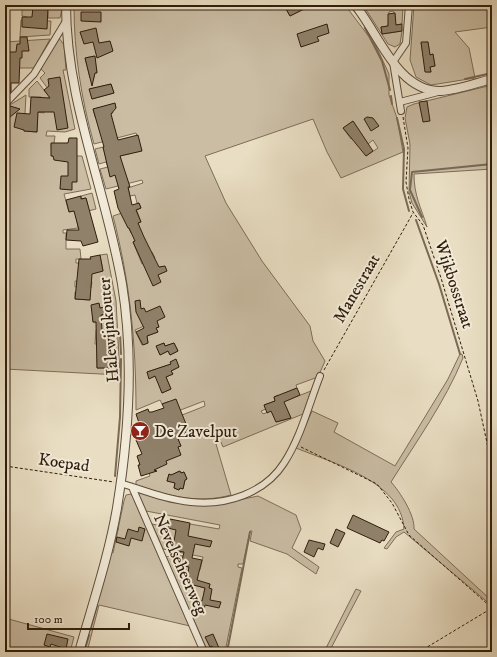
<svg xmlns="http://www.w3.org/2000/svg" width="497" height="657" viewBox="0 0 497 657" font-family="'IM FELL DW Pica',serif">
  <rect width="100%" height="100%" fill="#e9dec3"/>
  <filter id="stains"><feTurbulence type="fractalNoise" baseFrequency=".005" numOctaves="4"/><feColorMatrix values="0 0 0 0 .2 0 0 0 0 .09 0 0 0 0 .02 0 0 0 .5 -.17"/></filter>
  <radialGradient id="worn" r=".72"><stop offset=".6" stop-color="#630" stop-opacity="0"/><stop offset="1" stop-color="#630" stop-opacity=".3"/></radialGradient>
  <!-- green -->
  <path fill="#cabda4" stroke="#7d6d58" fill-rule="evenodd" d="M22 5H63L60 18H48V6L33 7 32 21H51L50 35 20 37 21 20H27V17L22 16Z
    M74 5H98V9H101V5H295L286 9 290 16 304 9 302 5H310L312 9 318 5H345L376 46 389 74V95L397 118 403 152 341 178 327 152 313 119 205 156 226 203 262 261 310 326 313 341 325 361 318 377 296 385 297 388 285 393 286 395 280 398 278 395 274 397 275 401 264 405 266 409 261 411 263 414 276 409 275 405 311 391 303 414 223 447 221 442 216 444 231 495C198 504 168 496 136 485V481L150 476 149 473 155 471 154 466 167 460 166 458 155 462 153 460 145 463 144 460 166 452 167 455 170 454 169 450 181 446 178 439 187 435 185 431 166 436V438L153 443 151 438 161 434 157 429 150 434 148 428 162 422V414L166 412 164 408 169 406 168 402 162 404 160 400 136 410C136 343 130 282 113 216L134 209 135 211 141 208 139 203H137L135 195 130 196 128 188 143 183 142 180 106 189 100 169 108 167 106 162 99 164 95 149 103 147 107 162 121 159 119 151 122 150 123 155 129 154 128 149 140 145 136 133 94 144C81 98 74 53 74 5ZM94 56 97 72 93 74 94 78 92 80 90 78 85 58ZM111 84 114 93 92 99 90 89ZM115 104 116 108 112 110 113 113 95 117 93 109ZM353 121 368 144 373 140 378 148 366 156 361 148 364 146 362 144 358 146 354 137 351 139 343 128ZM137 211 141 222 138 223 140 229 131 233 123 216ZM144 237 150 253 152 252 155 258 142 264 133 242ZM156 321 159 327 156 328 158 332 147 336 148 343 142 345 135 330ZM164 343 165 346 174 343 178 351 170 355 168 351 160 355 157 346ZM177 362 179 367 171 371 173 374 166 377 171 389 162 393 157 379 160 378 159 375 150 378 147 372ZM204 401 205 406 172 419 171 417 166 419 165 416ZM286 407 291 418 276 422 272 412ZM179 471 181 473 184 472 187 479 185 480 183 489 180 488 179 490 174 488 175 482 167 481 169 474 172 475Z
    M363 5H403L402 24 395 25V14L393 11 389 12 388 26 381 27 382 34 402 31 400 44 395 47 388 44Z
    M414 5H492V27L455 32 469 48 475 78 431 85 416 77 410 60ZM428 42 430 55 433 54 435 66 430 67 431 72H426L421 43Z
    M59 38 64 45 66 70H63L75 129 65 132 47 131 46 136H55L54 143 51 144 52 156H82L91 189 64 194 69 212 88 206 86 198 81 199V196L92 193 96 209 76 214 78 228 63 230V233H69L66 234V249H80L81 259H76V263H80L94 273 103 271 100 255 107 254 116 301 120 375 5 369V121L7 120 5 108 26 95 24 131 37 132V112L44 113V109L41 105V97H29V89L37 81 47 94H52L40 78 45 73 40 68 57 39ZM75 281 92 282 91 288H89L90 300 75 299V292H78V287H75ZM99 304 100 308 106 307 107 314 100 315 101 322H93L92 305ZM96 330 109 331V345L95 344ZM97 353H110V368H97Z
    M50 39 34 68H19V62H5V42Z
    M492 85V169L414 174C414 196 421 207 427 227L412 203 409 192 410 144 405 118 407 107 414 104Z
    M460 354H462L463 358C445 402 416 442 391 482 400 492 415 515 414 529L492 601V606L404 532 396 537 387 549 384 548 396 532 404 529C402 481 332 463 296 448L312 411 338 423 334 432 395 466 448 379Z
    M142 492 176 502 224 503 258 496 296 515 301 529 292 548 319 567 316 574 287 554 250 541 252 531H250L243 564H238V567L242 568 225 652H208L166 557 174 555 183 556 181 565 200 570 203 557 163 549 152 524 188 532 190 524 219 529 220 525 146 511 138 493ZM188 575 198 577 197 582 210 584 209 588 211 594 204 592 205 588 186 583Z
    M131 494 134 498 190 626 99 605 87 652H82L109 552 113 553 124 501 126 495Z
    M356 589 361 591 329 652H324Z
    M5 618 74 637 70 652H5Z"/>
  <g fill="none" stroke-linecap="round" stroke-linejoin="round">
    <!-- stream -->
    <path stroke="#796955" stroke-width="2" d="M365 28 382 61 390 90
      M465 79 492 73
      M391 96 392 104
      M397 118 404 149 403 189 409 211
      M422 217 410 190 412 172 492 164
      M416 220 439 284 460 354
      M120 334 121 354
      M115 476 120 417 121 359
      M111 552 118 528
      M90 630 97 605
      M84 652 89 635
      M227 652 250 532"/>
  </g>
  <!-- building -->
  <path fill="#90816b" stroke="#301d0c" d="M295 5H312L290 16 286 9Z
    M33 6H48L47 29 22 27V17H32Z
    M81 12H101V22L81 21Z
    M395 13 396 25 402 24V31L382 34 381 27 388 26V14Z
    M327 24 329 33 317 37 319 41 301 47 297 34Z
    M96 28 99 43 110 41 113 51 97 58 93 42 84 44 80 32Z
    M20 37H27L29 51H22V58H20L19 83H11V92H5L7 57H5V52H16L17 44H20Z
    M421 42H428L430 55 433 54 435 66 430 67 431 72H425Z
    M95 56 97 73H95L92 86 85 58Z
    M60 77 68 128 57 130 54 112H38L37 132 24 131V130L14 127 17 113 30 114 31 97 50 98 44 90 49 86 48 79Z
    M111 84 114 93 92 99 89 89Z
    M427 101 430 121 423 122 419 102Z
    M115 103 116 108 111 114 118 140 138 135 142 151 120 156 130 187H128L132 205 139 203 141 208 136 210 141 222 138 223 144 237 159 267 165 266 167 271 158 275 161 282 153 286 133 242 135 241 129 228H128L118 208 114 191 119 189 115 175 110 177 103 147H104L93 109Z
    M10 106 20 109 5 121V115Z
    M367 117 373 118 379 126 371 131 364 119Z
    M353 121 373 151 366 156 343 128Z
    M69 138H77V182H72V190L60 189 61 176H68V162L54 160 53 156H51V143H68Z
    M81 196V199L86 198 98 242 83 246 81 241 66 240 67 230H79L74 211 69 212 66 200Z
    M100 255 103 271 92 274 90 300 75 299 79 259H91L90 257Z
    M140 300 141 309 144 308 146 312 160 306 165 317 157 321 159 327 156 328 158 332 147 336 148 343 143 345 136 332 144 328 136 312 135 301Z
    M99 303 100 308 106 307 107 314 101 315 102 330 109 331 110 368H97L96 322H93L91 305Z
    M164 343 165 346 174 343 178 351 170 355 168 351 160 355 156 346Z
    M176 359 179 367 171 371 173 374 166 377 171 389 162 393 155 376 149 379 147 372 171 364 170 362Z
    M297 388 300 395 284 402 291 418 276 422 271 411 267 413 264 405 275 401 274 397Z
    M176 399 188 429 185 431 187 436 178 439 181 446 178 447 181 455 166 461 167 464 154 470 157 471 141 476 138 465H140L137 456 142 454 136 440 140 438 136 427 140 426 136 414 148 409 149 412H152L164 408 162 404Z
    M180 471 181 473 184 472 187 479 185 480 183 489 180 488 179 490 174 488 175 483 167 481 169 474 171 475Z
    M353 515 389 532 384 541 382 540 380 543 347 528Z
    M170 519 190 523 188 536 212 541 210 547 195 544 192 558 202 560 197 580 210 584 209 588 212 589 210 600 221 602 219 608 205 605 204 610 196 608 197 600 202 601 205 588 186 583 189 567 181 565 184 552 177 551V548L173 547 176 530 168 528Z
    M139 527 145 529 142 541 131 538 129 546 116 542 117 537 125 539 128 529 138 532Z
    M336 529 345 533 338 547 330 543Z
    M309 540 325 544 323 550 318 548 314 557 304 552Z
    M47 634 68 639 66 649 51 644 50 647 44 645Z
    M213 634 219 648 214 650 212 646 210 647 205 637Z"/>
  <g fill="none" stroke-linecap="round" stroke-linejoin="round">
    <!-- minor casing -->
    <g stroke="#5e4d3a" stroke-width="8">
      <path id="minor" d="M400 102 438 92
        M5 104 34 74 66 21
        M401 111 393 62 406 43 409 5
        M120 483C143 490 167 500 191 502 226 506 265 493 284 463 301 437 309 404 320 376
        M132 487 204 652"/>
    </g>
    <!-- tertiary casing -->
    <g stroke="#5e4d3a" stroke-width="10">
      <path id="tertiary" d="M66 5C66 101 106 190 122 284 134 357 129 434 117 508 109 555 92 606 79 652
        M355 5C378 32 397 92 441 91 457 90 476 83 492 79"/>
    </g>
    <!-- path -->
    <path stroke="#301d0c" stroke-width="1" stroke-dasharray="3 2" stroke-linecap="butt" d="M403 117 408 148 406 182 409 199 413 212 423 225 441 278 478 401 492 466
      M324 370 413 213
      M301 447 377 484 392 503 409 535 492 608
      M5 466 114 482
      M419 652 492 608"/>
    <!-- minor -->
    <use href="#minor" stroke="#f1ead8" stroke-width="6"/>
    <!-- tertiary -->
    <use href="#tertiary" stroke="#f1ead8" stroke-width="8"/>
  </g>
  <!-- icons -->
  <defs>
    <g id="bar-disc" transform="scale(1)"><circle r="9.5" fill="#8f2418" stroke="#f1ead8"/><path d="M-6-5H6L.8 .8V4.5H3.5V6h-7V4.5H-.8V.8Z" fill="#fff"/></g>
  </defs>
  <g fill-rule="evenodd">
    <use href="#bar-disc" x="140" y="431"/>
  </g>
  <g text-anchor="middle" stroke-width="4" stroke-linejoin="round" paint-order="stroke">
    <!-- street labels -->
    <g font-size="17" fill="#301d0c" stroke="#f1ead8">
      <text transform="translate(455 284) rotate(72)" y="6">Wijkbosstraat</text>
      <text transform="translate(356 288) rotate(-60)" y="6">Manestraat</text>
      <text transform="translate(108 330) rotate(-95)" y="6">Halewijnkouter</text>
      <text transform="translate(64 462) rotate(8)" y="6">Koepad</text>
      <text transform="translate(181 564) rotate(66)" y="6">Nevelseheerweg</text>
    </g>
    <!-- poi labels -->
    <g font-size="17" fill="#301d0c" stroke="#f1ead8" text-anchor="start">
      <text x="154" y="437">De Zavelput</text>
    </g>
  </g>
  <!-- margin -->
  <rect width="497" height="657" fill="none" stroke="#e9dec3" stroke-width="20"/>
  <rect x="6" y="6" width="485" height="645" fill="none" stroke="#301d0c" stroke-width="2"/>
  <rect x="10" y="10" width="477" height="637" fill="none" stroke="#301d0c"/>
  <!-- scale -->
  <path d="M28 623v6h101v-6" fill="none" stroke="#301d0c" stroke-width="2"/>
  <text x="34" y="623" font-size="12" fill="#301d0c" stroke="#f1ead8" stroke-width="3" paint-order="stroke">100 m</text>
  <rect width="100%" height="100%" filter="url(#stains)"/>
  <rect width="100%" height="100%" fill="url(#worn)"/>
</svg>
